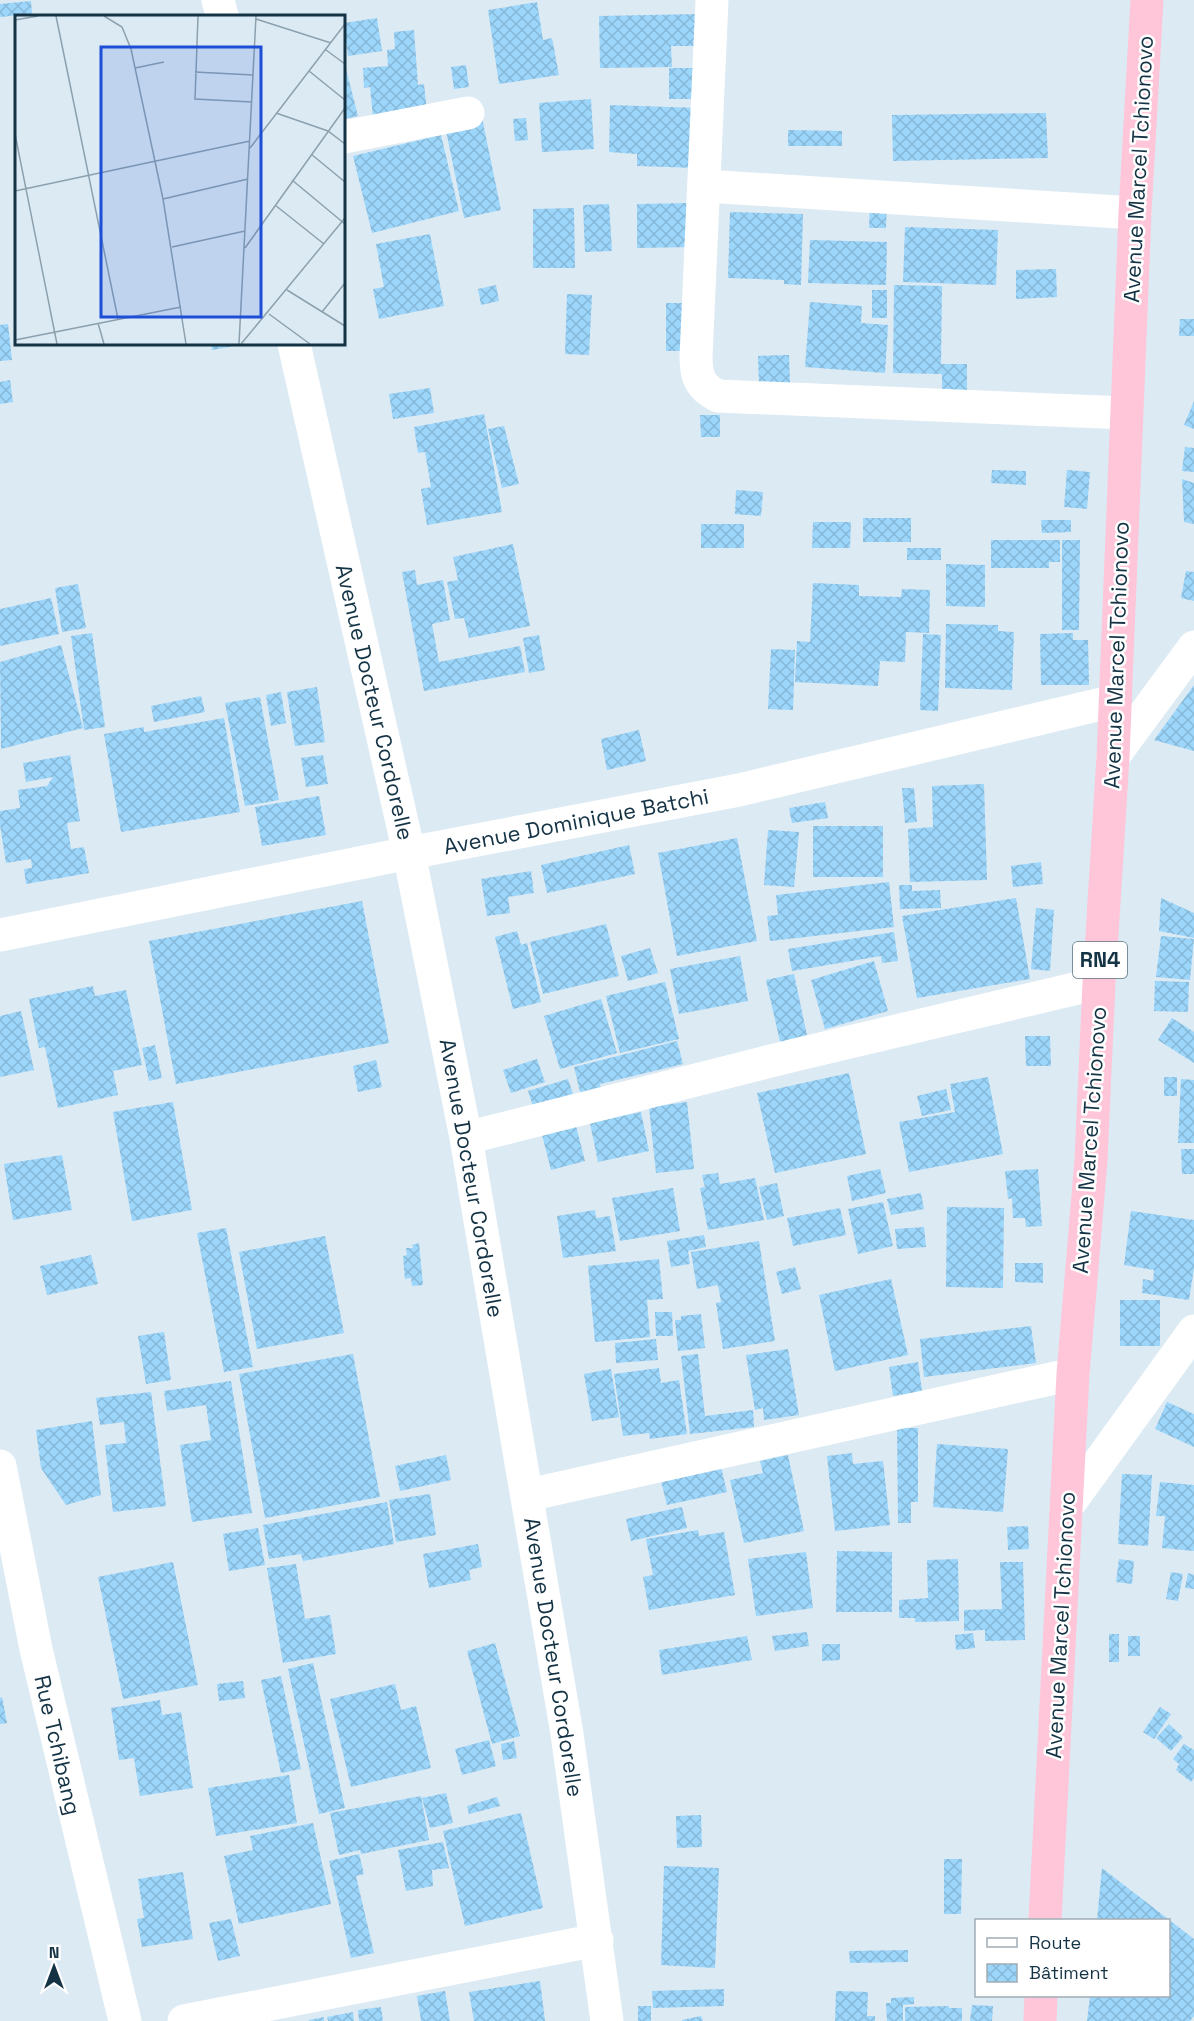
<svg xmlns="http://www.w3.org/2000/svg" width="1194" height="2021" viewBox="0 0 1194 2021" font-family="'Space Grotesk',sans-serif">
  <defs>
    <pattern id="building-cross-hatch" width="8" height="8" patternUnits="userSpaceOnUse" patternTransform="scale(1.5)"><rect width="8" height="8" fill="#9dd6fb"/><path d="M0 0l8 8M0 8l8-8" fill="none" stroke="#86b8d8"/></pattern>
  </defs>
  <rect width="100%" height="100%" fill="#dceaf4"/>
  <!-- building -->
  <path fill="url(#building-cross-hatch)" d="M31 1 32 14 0 17V4Z
    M537 2 543 40 552 38 559 75 499 84 488 10Z
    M698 14 699 46H671L672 67 600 68 599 16Z
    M377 18 382 51 348 56 344 23Z
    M414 30 418 85 424 84 427 112 373 117 370 87 364 88 363 68 388 66 387 50 395 49 394 32Z
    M344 61 358 116 344 119Z
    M466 65 469 87 454 89 451 67Z
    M669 68H706V99H669Z
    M591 99 594 149 542 152 539 103Z
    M610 105 700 108 698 168 637 166V154L609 152Z
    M481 113 501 210 464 218 444 121Z
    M1046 113 1048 158 893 161 892 115Z
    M526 118 528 140 515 141 513 119Z
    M788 130 842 131V146H788Z
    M441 135 459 211 372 233 353 156Z
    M870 200 887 201 886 228H869Z
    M691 203 692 247 637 248V204Z
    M609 204 612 251 585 252 583 205Z
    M574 208 575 268H533V209Z
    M730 212 803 214 801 285 784 284V280L728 278Z
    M905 227 998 230 996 285 903 282Z
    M430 234 444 306 379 319 373 289 384 287 376 244Z
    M810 240 887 242 886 285 808 283Z
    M1056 269 1057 297 1016 299V270Z
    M496 285 499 301 481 305 478 289Z
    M894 285 942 286 941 364H967V394L942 395V374L893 373Z
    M872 290H887V318H872Z
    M567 294 592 295 589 355 565 354Z
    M810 302 862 306 861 323 888 325 885 373 805 367Z
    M666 303H688V351H666Z
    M1180 319H1194V336H1179Z
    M8 324 12 360 0 361V325Z
    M211 344H240V345L212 350Z
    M789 355 790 383 759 384 758 356Z
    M10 380 13 402 0 404V382Z
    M430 388 434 413 393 419 389 394Z
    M1194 401V429L1184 425Z
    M484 414 502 512 427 525 421 489 431 487 425 452 418 453 414 427Z
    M700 415H720V437H701Z
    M504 426 519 484 502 488 488 429Z
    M1185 447 1194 448V472L1182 471Z
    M992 470 1026 471V485L991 483Z
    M1067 470 1090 472 1087 509 1064 507Z
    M1182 479 1194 483V524L1184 522Z
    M736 490 763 492 761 516 735 514Z
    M863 518H911V542H863Z
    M1041 520H1071V532L1042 533Z
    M813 522H851L850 548H812Z
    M701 524H744V548H701Z
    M991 540H1060V562H1049V568H991Z
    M1062 540H1080L1079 630H1062Z
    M513 544 530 626 469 638 464 618 455 619 447 582 458 580 453 557Z
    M907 548H941V560H907Z
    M946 564 985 565V607L946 606Z
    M415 570 417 585 443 580 450 620 432 624 439 662 520 646 525 672 424 691 402 572Z
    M1186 571 1194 572V601L1181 598Z
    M813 583 859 585V596L901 597 902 589 930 590 929 633 906 632 905 662 880 661 878 686 795 682 797 641 810 642Z
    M78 584 86 628 62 632 55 588Z
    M51 598 59 634 0 646V609Z
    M946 624 998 625V631L1014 632 1012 690 945 688Z
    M92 633 105 727 84 730 71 636Z
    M1073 633V640H1088L1089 685H1041L1040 634Z
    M923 634 941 635 938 711 920 710Z
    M539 635 545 670 529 673 523 638Z
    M61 645 83 728 1 749 0 662Z
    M771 649 795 650 793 710 768 709Z
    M1194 685V751L1154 740Z
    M317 687 325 742 295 746 287 692Z
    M281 692 286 723 271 726 266 695Z
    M201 696 205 712 154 722 151 706Z
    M260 697 279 800 245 806 225 703Z
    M224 718 240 812 121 832 104 734 144 727V732Z
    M639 730 646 761 607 770 601 739Z
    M70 755 80 821 67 823 71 849 84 847 89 873 26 884 24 869 32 868 31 859 6 863 0 825V811L20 808 18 790 47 786 53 777 26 782 23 763Z
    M323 755 328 784 306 787 301 758Z
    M984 784 987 880 910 882 908 829 933 827 932 786Z
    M902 788H914L917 822 905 823Z
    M319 796 326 835 262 846 255 807Z
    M825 802 828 818 792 823 789 808Z
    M813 826H883V877H813Z
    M768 830 799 832 794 887 764 885Z
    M737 838 757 941 677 956 658 853Z
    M629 845 635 874 547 893 541 865Z
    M1041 862 1043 884 1013 887 1011 866Z
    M531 871 534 893 508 897 510 913 487 916 481 879Z
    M889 882 894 927 770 941 767 916 778 915 776 895Z
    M899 885H912V891L940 890 941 908 900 909Z
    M1016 898 1030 979 917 998 902 916Z
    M1161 898 1194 913V938L1159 931Z
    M362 901 389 1043 176 1084 149 941Z
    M1036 908 1054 910 1050 971 1031 969Z
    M606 924 619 976 543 994 530 942Z
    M517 931 521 945 527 943 541 1002 513 1009 495 937Z
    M894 932 898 961 882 963 881 956 792 971 788 949Z
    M1161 936 1194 939 1190 980 1156 977Z
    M650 948 658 973 628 981 621 956Z
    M740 956 748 1001 679 1014 670 969Z
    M874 961 888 1011 825 1029 811 980Z
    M794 974 808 1040 781 1046 766 980Z
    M1155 981 1189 982 1188 1012 1154 1011Z
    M665 982 679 1039 620 1053 606 996Z
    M93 986 95 996 126 990 142 1065 113 1071 118 1095 58 1108 45 1047 39 1048 29 999Z
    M601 999 617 1053 560 1069 544 1016Z
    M21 1011 34 1070 0 1077V1016Z
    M1172 1018 1194 1032V1063L1158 1040Z
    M1025 1036H1050L1051 1066H1026Z
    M677 1041 683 1064 600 1084 601 1091 581 1096 574 1067Z
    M155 1045 162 1078 149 1081 142 1048Z
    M537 1059 545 1082 511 1093 503 1070Z
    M376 1060 382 1087 358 1092 353 1066Z
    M849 1073 866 1154 775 1173 757 1093Z
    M988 1077 1003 1154 909 1172 899 1122 955 1112 950 1084Z
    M1164 1077H1177V1096H1164Z
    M568 1079 573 1094 533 1106 528 1091Z
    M1181 1079 1194 1080V1143H1178Z
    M946 1089 951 1110 922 1116 917 1096Z
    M173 1102 192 1210 132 1221 113 1112Z
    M687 1102 694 1169 656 1173 649 1107Z
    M641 1112 649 1151 598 1162 590 1123Z
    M575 1122 585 1161 551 1170 541 1131Z
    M1181 1149H1194V1174H1182Z
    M62 1155 72 1210 13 1220 4 1164Z
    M880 1169 886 1193 852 1201 847 1176Z
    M1038 1169 1042 1226 1026 1227 1025 1218H1013L1012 1198 1008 1199 1005 1171Z
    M718 1173 720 1184 755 1178 764 1220 708 1230 700 1188 705 1187 702 1175Z
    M777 1183 784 1216 767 1220 759 1187Z
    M673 1188 680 1231 620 1241 612 1198Z
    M921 1193 924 1209 891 1215 887 1199Z
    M883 1202 893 1246 858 1254 848 1209Z
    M947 1207 1004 1208 1003 1288 946 1287Z
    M840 1208 846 1235 793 1246 787 1218Z
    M595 1210 596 1218 610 1216 616 1251 563 1258 557 1216Z
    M1131 1211 1194 1220V1268L1189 1300 1142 1293 1143 1279 1153 1281 1154 1270 1124 1265Z
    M924 1227 926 1247 897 1249 895 1229Z
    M226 1228 253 1367 224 1372 197 1233Z
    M704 1235 706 1247 688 1251 690 1264 671 1267 667 1241Z
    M325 1236 344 1333 257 1349 239 1252Z
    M759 1241 775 1341 723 1349 716 1303 721 1302 718 1285 697 1289 691 1252Z
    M419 1243 423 1285 412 1286 411 1278 405 1279 403 1256 407 1255 406 1248H413L412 1245Z
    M91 1255 98 1284 47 1295 40 1266Z
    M659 1259 663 1299 647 1300 650 1337 595 1342 588 1266Z
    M1015 1263H1043V1283L1015 1282Z
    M795 1267 801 1289 782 1294 776 1272Z
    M891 1279 908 1355 835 1371 819 1295Z
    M1120 1300H1160V1346H1120Z
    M655 1312H672L673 1336H656Z
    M701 1314 705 1348 678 1351 675 1320H681V1316Z
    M1031 1326 1036 1363 924 1377 920 1339Z
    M164 1332 171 1380 146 1384 138 1336Z
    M656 1339 658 1360 616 1363 615 1343Z
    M788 1349 799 1415 764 1420 763 1408 755 1410 746 1355Z
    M353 1354 380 1497 265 1518 239 1374Z
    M698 1354 705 1416 753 1410 754 1427 690 1434 681 1356Z
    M918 1362 922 1391 893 1396 889 1367Z
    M659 1368 661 1383 679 1380 687 1434 650 1439 649 1433 623 1436 614 1374Z
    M611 1369 619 1417 592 1421 584 1374Z
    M231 1381 252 1513 192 1522 180 1445 211 1440 206 1405 167 1411 164 1391Z
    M151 1392 166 1506 113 1512 105 1445 126 1443 124 1422 100 1425 96 1398Z
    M1167 1402 1194 1414V1447L1155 1429Z
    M92 1421 101 1495 66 1505 41 1468 36 1430Z
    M897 1428H918V1502H911V1523H898Z
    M937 1444 1008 1449 1003 1512 933 1507Z
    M852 1453 853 1464 883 1461 890 1525 835 1531 827 1456Z
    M446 1455 451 1480 400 1491 395 1466Z
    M788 1455 804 1531 744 1543 730 1480 763 1473 760 1461Z
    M721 1467 727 1492 667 1505 661 1481Z
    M1122 1474 1152 1475 1148 1546 1118 1544Z
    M1160 1482 1194 1485V1551L1162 1548 1165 1516H1156Z
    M430 1494 436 1535 396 1542 389 1500Z
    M387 1502 394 1544 303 1561 301 1554 269 1559 263 1525Z
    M682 1507 687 1528 631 1541 626 1519Z
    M1028 1526 1029 1549 1008 1550 1007 1527Z
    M258 1528 265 1565 229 1571 223 1534Z
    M698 1530 699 1536 724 1532 735 1595 649 1610 643 1577 653 1575 646 1539Z
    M478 1544 482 1567 469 1570 471 1580 429 1588 423 1554Z
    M837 1551 892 1552V1612H836Z
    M806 1552 813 1608 756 1616 748 1559Z
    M958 1559 959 1621 915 1622V1618H899V1600L928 1598 927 1560Z
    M1119 1559 1134 1561 1132 1584 1116 1582Z
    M173 1562 198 1685 123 1699 98 1577Z
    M1000 1562H1023L1025 1640 985 1641V1630L964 1631V1610L1002 1609Z
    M296 1564 305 1619 330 1615 336 1654 283 1663 267 1568Z
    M1171 1572 1183 1574 1178 1601 1166 1599Z
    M1188 1573 1194 1575V1589L1185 1588Z
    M807 1632 809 1646 775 1651 772 1636Z
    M973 1633 975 1648 956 1650 955 1635Z
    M1109 1634H1119V1662H1109Z
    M747 1636 752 1660 662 1675 659 1650Z
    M1128 1636H1140V1656H1128Z
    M495 1643 520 1736 492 1744 467 1651Z
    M822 1644H840V1660L822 1661Z
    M313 1663 345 1808 319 1814 288 1669Z
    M281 1676 301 1769 281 1773 261 1680Z
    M243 1681 245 1698 219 1701 217 1684Z
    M395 1684 401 1710 416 1706 431 1768 351 1787 330 1699Z
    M2 1697 7 1723 0 1724V1698Z
    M160 1700 162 1715 181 1712 193 1788 140 1796 134 1758 119 1760 111 1708Z
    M1160 1707 1171 1714 1154 1739 1143 1732Z
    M1169 1724 1183 1737 1171 1751 1156 1738Z
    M489 1740 496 1766 462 1775 455 1749Z
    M514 1741 517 1758 503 1760 501 1744Z
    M1184 1744 1194 1750V1778L1191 1782 1176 1770 1179 1764 1173 1759Z
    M289 1775 297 1823 216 1836 208 1788Z
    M446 1793 453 1823 430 1828 422 1798Z
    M421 1796 429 1840 361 1854 360 1850 339 1855 330 1813Z
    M497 1797 500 1806 469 1814 467 1806Z
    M521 1813 543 1908 465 1926 443 1831Z
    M701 1815 702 1847 677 1848 676 1816Z
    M313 1823 331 1904 239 1924 224 1856 253 1850 250 1836Z
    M443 1842 449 1868 432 1870 433 1886 406 1891 398 1850Z
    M359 1854 364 1874 356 1876 374 1953 351 1958 329 1861Z
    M944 1859H962L961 1914H944Z
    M664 1866 719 1868 715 1968 661 1965Z
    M1102 1868 1194 1939V2016L1190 2021H1087L1090 1996H1168V1920H1097Z
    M183 1872 193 1939 142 1947 137 1919 144 1918 138 1879Z
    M231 1919 240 1956 218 1961 209 1923Z
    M908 1950V1962L850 1963 849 1951Z
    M540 1981 545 2021H474L469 1992Z
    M724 1989V2006L653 2008 652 1991Z
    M445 1991 450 2021H421L417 1996Z
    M836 1991 868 1992 867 2016H875V2021H835Z
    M914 1997V2004L903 2005V2021H887L886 2003H891V1998Z
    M972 2005 993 2006 992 2021H970Z
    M638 2006H651V2021H638Z
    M949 2006V2008H962V2021H905V2007Z
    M381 2007 383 2021H359L358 2010Z
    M353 2012 354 2021H328L327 2017Z
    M701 2016 703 2021H682V2020Z
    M324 2017V2021H309V2020Z"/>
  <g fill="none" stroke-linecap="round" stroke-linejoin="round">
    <!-- minor -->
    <path stroke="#fff" stroke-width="33" d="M218 0 222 16
      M712 0 696 357C696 377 700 387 718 396L1126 413
      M344 137 468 113
      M705 186 1135 213
      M294 344 409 853 466 1138 567 1734 607 2021
      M1113 757 1194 647
      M0 935 409 853 739 790 1114 701
      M466 1138 799 1054 1099 983
      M0 1466 36 1649 125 2021
      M528 1495 1073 1374
      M1066 1508 1194 1331
      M184 2021 597 1940"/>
    <!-- highway -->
    <path stroke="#ffc5d8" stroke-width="33" d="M1045 1920 1073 1374 1091 1160 1099 983 1113 757 1135 213 1147 0
      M1040 2021 1041 1996"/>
  </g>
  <g text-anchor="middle" stroke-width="5" stroke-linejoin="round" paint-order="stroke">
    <!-- shield labels -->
    <rect fill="#fff" stroke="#5a707d" stroke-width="1.5" x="1073" y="942" width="54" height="36" rx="4.5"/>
    <g font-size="21" font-weight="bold" fill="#143345">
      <text x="1100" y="967">RN4</text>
    </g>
    <!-- street labels -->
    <g font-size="22" fill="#143345" stroke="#fff">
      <text transform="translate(1138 169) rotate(-87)" y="8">Avenue Marcel Tchionovo</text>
      <text transform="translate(1116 655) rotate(-88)" y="8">Avenue Marcel Tchionovo</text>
      <text transform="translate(375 702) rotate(77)" y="8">Avenue Docteur Cordorelle</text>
      <text transform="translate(576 821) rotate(-11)" y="8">Avenue Dominique Batchi</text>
      <text transform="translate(1089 1140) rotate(-86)" y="8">Avenue Marcel Tchionovo</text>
      <text transform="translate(472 1178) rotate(80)" y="8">Avenue Docteur Cordorelle</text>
      <text transform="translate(1060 1625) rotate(-87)" y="8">Avenue Marcel Tchionovo</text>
      <text transform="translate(554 1657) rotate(81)" y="8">Avenue Docteur Cordorelle</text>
      <text transform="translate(58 1745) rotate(77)" y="8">Rue Tchibang</text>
    </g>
  </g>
  <!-- overview -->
  <g transform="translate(15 15)">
    <rect width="330" height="330" fill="#dceaf4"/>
    <path fill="none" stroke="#8ca1ae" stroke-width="1.5" d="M41 1 103 304M89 1 107 12 116 34 148 184 171 329M183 1 180 84 237 87M241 4 316 28M0 5 23 1M311 35 330 49M120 53 149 47M294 56 330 85M180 57 238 60M261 98 313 116 330 129M0 119 42 329M235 133 330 9M296 139 330 167M277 165 330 209M0 176 235 126M148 184 233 164M260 190 309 229M157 232 230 216M230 233 330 93M272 275 330 311M307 297 330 268M254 299 295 329M83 308 89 329M0 325 166 292M224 329 241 1M226 329 330 203"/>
    <path fill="#1d4ed8" fill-opacity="0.15" stroke="#1d4ed8" stroke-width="3" d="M86 32H246V302H86Z"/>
    <rect width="330" height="330" fill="none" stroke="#143345" stroke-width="3"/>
  </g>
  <!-- legend -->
  <rect x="975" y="1919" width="195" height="78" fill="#ffffff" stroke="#a1adb5" stroke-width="1.5"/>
  <rect x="987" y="1938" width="30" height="9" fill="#ffffff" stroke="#a1adb5" stroke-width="1.5"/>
  <text x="1029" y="1949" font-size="18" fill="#143345">Route</text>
  <rect x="987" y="1964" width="30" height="18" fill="url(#building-cross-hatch)" stroke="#a1adb5" stroke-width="1.5"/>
  <text x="1029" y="1979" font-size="18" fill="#143345">Bâtiment</text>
  <!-- north arrow -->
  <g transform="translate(54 1967)" stroke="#ffffff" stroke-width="4.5" paint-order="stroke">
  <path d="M0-4.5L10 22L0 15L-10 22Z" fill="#143345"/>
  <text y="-9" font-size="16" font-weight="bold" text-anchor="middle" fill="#143345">N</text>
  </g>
</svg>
